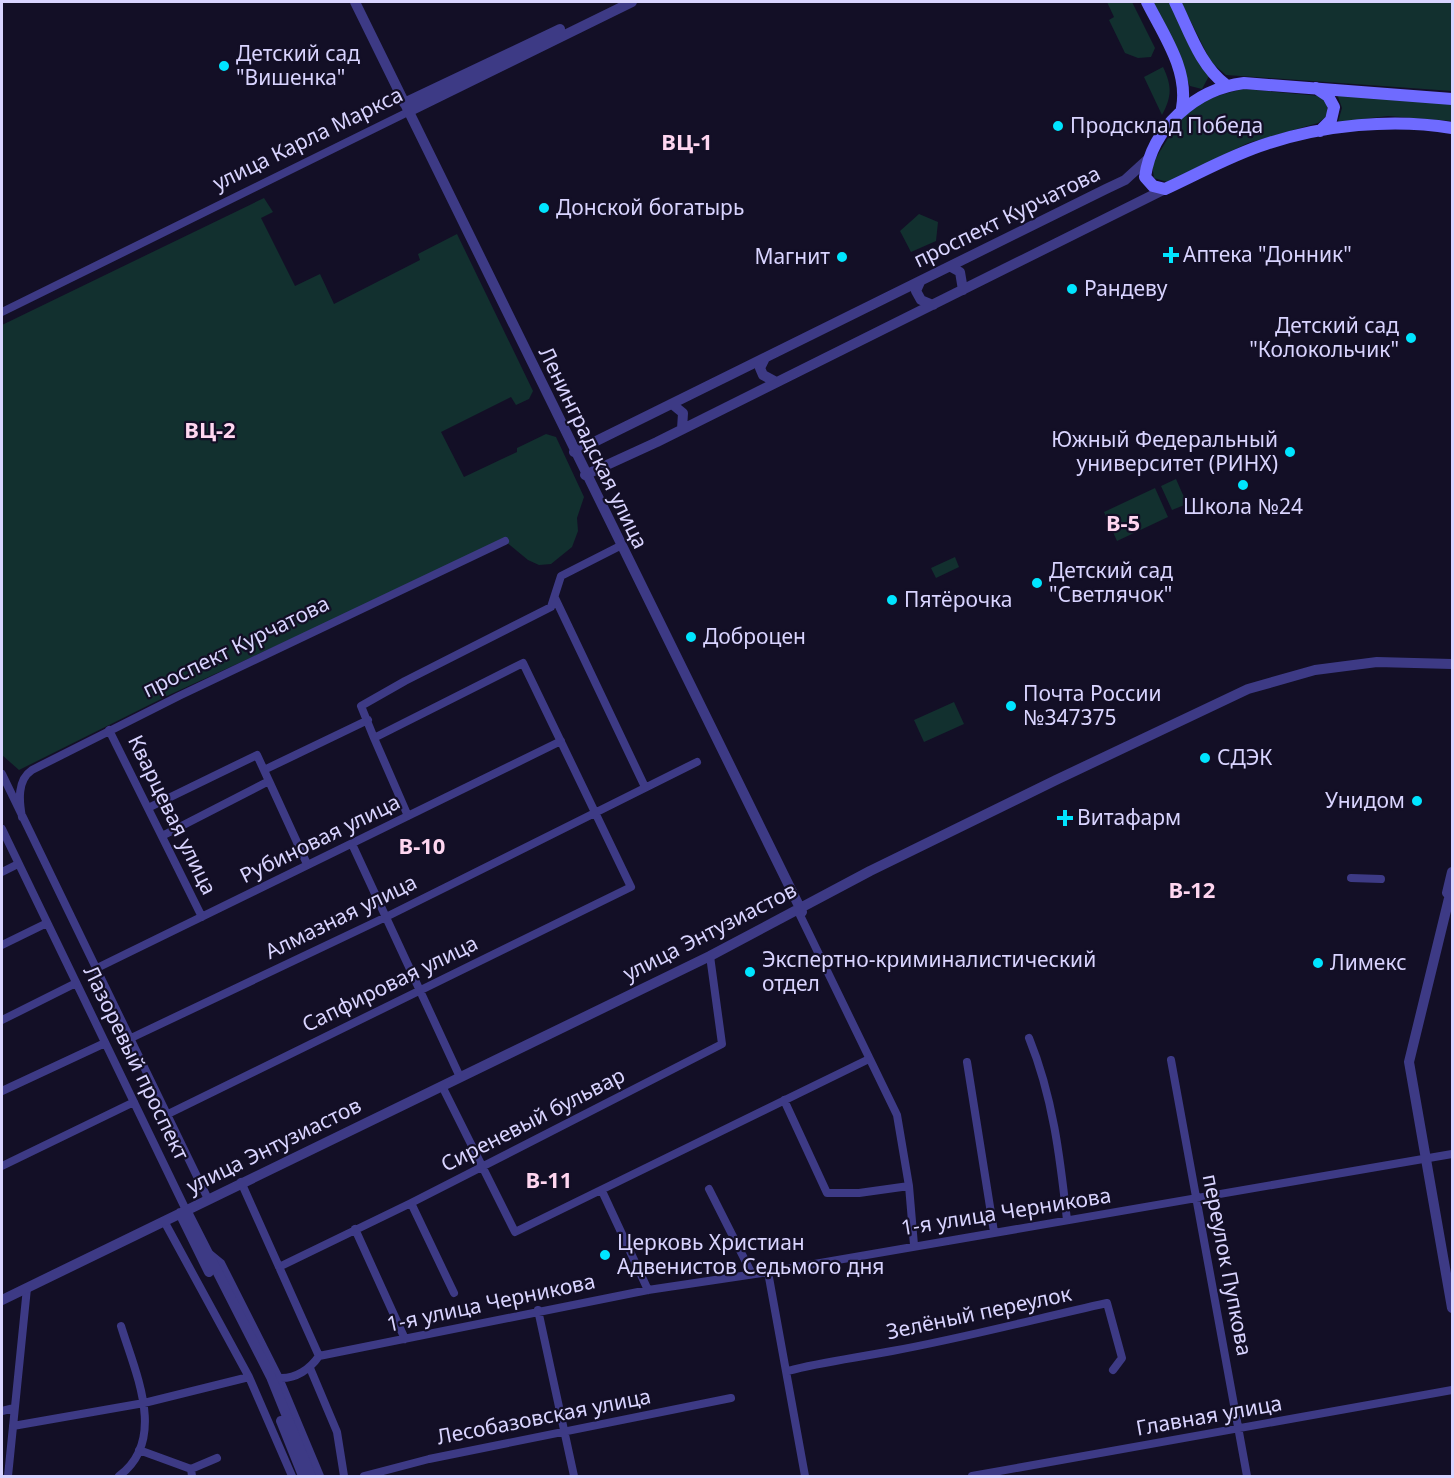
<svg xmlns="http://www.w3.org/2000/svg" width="1454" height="1478" viewBox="0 0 1454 1478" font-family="'Noto Sans',sans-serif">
  <rect width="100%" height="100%" fill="#130f26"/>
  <!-- green -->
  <path fill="#12302f" d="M1107 2H1132L1155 48 1151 57 1138 58 1125 53 1109 20 1114 17Z
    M1148 2H1172L1209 76 1202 89 1190 86Z
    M1181 2H1452V91L1226 75 1211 62Z
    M1163 67C1172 86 1172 96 1162 115L1144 77Z
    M1244 89 1320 96 1327 104V116L1318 123 1248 143 1167 182 1154 178 1152 165C1182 116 1184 102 1244 89Z
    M1337 94 1452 103V121L1388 116 1338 122 1342 108Z
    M264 198 273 212 261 218 295 286 320 274 334 304 420 260 418 254 457 234 533 391 529 399 516 405 511 397 441 432 464 477 517 452V448L546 434 556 437 584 497 577 518 578 531 572 547 551 564 539 565 528 560 505 541 169 695 19 770 2 755V325Z
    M919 214 938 222 936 241 911 252 900 231Z
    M1176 479 1187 504 1172 510 1161 486Z
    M1155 488 1168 517 1117 541 1104 512Z
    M955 557 959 567 936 578 931 568Z
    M954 702 964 724 924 742 914 720Z"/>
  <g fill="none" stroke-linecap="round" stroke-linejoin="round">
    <!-- minor -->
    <path stroke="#3d3a85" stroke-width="8" d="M2 312 408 112
      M555 598 645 787
      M109 730 202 917
      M374 738 408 816
      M264 770 368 720
      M2 774 208 1199
      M148 808 257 755 269 781
      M22 817C19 801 17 780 32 770L179 696 505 541
      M2 829 186 1210
      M162 836 269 781 307 864
      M352 844 460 1077
      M2 872 18 864
      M1351 878 1381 879
      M798 911 897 1115 909 1186 914 1245
      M2 945 47 923
      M95 969 561 741
      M2 1020 76 983
      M1029 1038C1053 1097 1060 1157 1067 1220
      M129 1039 386 917 697 762
      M1171 1060 1247 1476
      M967 1062 994 1232
      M442 1086 515 1232 869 1059
      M2 1091 105 1043
      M784 1100 827 1193H859L909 1186
      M166 1115 631 887 523 663 374 738 361 706 405 681 551 607 561 576 620 546
      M2 1166 134 1102
      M241 1182 319 1356
      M709 1189 752 1274
      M602 1191 648 1290
      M411 1203 454 1293
      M164 1221 249 1377 292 1476
      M355 1229 405 1339
      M210 1254 221 1263 279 1378 320 1476
      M279 1267 411 1203 722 1044 710 956
      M768 1272 805 1476
      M538 1310 574 1476
      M319 1356 648 1290 768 1272 1452 1154
      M310 1368 337 1432 344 1476
      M788 1371C822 1362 856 1358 892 1351 964 1338 1035 1319 1107 1303L1122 1358 1113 1370
      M279 1378C296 1379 310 1369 319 1356
      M2 1411 14 1408
      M13 1426 144 1403 249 1377
      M139 1450 191 1469 192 1476
      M191 1469 217 1458
      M8 1476 27 1288
      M119 1476C168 1440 135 1372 121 1326
      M364 1476 429 1459 731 1398
      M972 1476 1452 1390"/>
    <!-- tertiary -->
    <path stroke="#3d3a85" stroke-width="10" d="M355 2 802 912
      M404 103 560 29
      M408 112 632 2
      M951 267 960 272 963 290
      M920 282 916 291 921 300 933 305
      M765 358 760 368 763 375 776 382
      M672 404 683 413 682 429
      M574 452 1106 189 1125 180 1147 160
      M585 475 657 442 1165 189
      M1452 886 1409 1062 1452 1308
      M1447 893 1452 872
      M186 1210 271 1377 311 1476
      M180 1213 209 1272
      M2 1300 710 956 870 871 1056 780 1248 689 1315 670 1377 662 1452 664
      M281 1421 303 1476"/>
    <!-- secondary -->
    <path stroke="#6f6bff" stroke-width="12" d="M1147 2C1163 34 1189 70 1182 108
      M1175 2C1189 30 1200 66 1226 85
      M1316 88 1328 96 1334 107 1331 120 1320 131
      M1452 99 1244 83C1195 89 1152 128 1145 177L1153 186 1165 189C1198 174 1231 155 1266 144 1324 125 1392 118 1452 128"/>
  </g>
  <!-- markers -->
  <g fill="#00e5ff" stroke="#130f26" stroke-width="2">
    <circle cx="224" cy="66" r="6"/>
    <circle cx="1058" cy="126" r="6"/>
    <circle cx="544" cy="208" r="6"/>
    <path d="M1168 246h6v6h6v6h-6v6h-6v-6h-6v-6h6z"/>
    <circle cx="842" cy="257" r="6"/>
    <circle cx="1072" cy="289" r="6"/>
    <circle cx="1411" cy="338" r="6"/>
    <circle cx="1290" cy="452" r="6"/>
    <circle cx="1243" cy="485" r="6"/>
    <circle cx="1037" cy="583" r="6"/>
    <circle cx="892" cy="600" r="6"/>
    <circle cx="691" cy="637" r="6"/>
    <circle cx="1011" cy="706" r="6"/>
    <circle cx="1205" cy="758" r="6"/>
    <circle cx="1417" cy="801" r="6"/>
    <path d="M1062 809h6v6h6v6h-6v6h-6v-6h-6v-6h6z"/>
    <circle cx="1318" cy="963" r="6"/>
    <circle cx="750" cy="972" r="6"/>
    <circle cx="605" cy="1255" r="6"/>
  </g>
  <g text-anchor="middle" stroke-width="4.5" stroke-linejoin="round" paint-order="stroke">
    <!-- poi labels -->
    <g font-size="21" fill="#d9d4ff" stroke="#130f26" text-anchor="start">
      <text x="236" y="61">Детский сад<tspan x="236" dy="24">"Вишенка"</tspan></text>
      <text x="1070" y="133">Продсклад Победа</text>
      <text x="556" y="215">Донской богатырь</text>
      <text x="1183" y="262">Аптека "Донник"</text>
      <text x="830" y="264" text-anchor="end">Магнит</text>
      <text x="1084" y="296">Рандеву</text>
      <text x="1399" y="333" text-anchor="end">Детский сад<tspan x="1399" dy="24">"Колокольчик"</tspan></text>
      <text x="1278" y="447" text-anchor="end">Южный Федеральный<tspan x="1278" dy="24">университет (РИНХ)</tspan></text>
      <text x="1243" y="514" text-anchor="middle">Школа №24</text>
      <text x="1049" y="578">Детский сад<tspan x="1049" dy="24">"Светлячок"</tspan></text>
      <text x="904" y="607">Пятёрочка</text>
      <text x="703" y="644">Доброцен</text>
      <text x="1023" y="701">Почта России<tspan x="1023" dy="24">№347375</tspan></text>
      <text x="1217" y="765">СДЭК</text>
      <text x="1405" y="808" text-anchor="end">Унидом</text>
      <text x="1077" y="825">Витафарм</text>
      <text x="762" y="967">Экспертно-криминалистический<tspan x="762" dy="24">отдел</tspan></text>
      <text x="1330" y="970">Лимекс</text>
      <text x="617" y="1250">Церковь Христиан<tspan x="617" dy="24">Адвенистов Седьмого дня</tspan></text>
    </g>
    <!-- street labels -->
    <g font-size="21" fill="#d9d4ff" stroke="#130f26">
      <text transform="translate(308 139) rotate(-26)" y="7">улица Карла Маркса</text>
      <text transform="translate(1007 217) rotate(-26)" y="7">проспект Курчатова</text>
      <text transform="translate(593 448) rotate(64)" y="7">Ленинградская улица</text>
      <text transform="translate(236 647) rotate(-26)" y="7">проспект Курчатова</text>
      <text transform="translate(172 815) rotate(64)" y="7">Кварцевая улица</text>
      <text transform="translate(320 839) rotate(-26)" y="7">Рубиновая улица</text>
      <text transform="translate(341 917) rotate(-26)" y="7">Алмазная улица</text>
      <text transform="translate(710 932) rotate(-27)" y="7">улица Энтузиастов</text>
      <text transform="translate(390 984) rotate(-26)" y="7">Сапфировая улица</text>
      <text transform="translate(136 1063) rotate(64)" y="7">Лазоревый проспект</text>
      <text transform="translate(533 1120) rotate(-27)" y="7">Сиреневый бульвар</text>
      <text transform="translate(274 1146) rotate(-26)" y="7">улица Энтузиастов</text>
      <text transform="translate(1006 1212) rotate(-9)" y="7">1-я улица Черникова</text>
      <text transform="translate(1227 1265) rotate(79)" y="7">переулок Пупкова</text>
      <text transform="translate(491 1303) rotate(-12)" y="7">1-я улица Черникова</text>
      <text transform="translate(979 1313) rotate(-12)" y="7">Зелёный переулок</text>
      <text transform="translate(1209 1416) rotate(-10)" y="7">Главная улица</text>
      <text transform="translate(544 1417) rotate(-11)" y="7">Лесобазовская улица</text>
    </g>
    <!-- neighbourhood labels -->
    <g font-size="22" font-weight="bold" fill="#ffd6f0" stroke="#130f26">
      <text x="687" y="150">ВЦ-1</text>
      <text x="210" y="438">ВЦ-2</text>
      <text x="1123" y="531">В-5</text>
      <text x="422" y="854">В-10</text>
      <text x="1192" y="898">В-12</text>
      <text x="549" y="1188">В-11</text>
    </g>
  </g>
  <!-- border -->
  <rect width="1454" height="1478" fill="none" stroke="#d9d4ff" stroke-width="6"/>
</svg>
